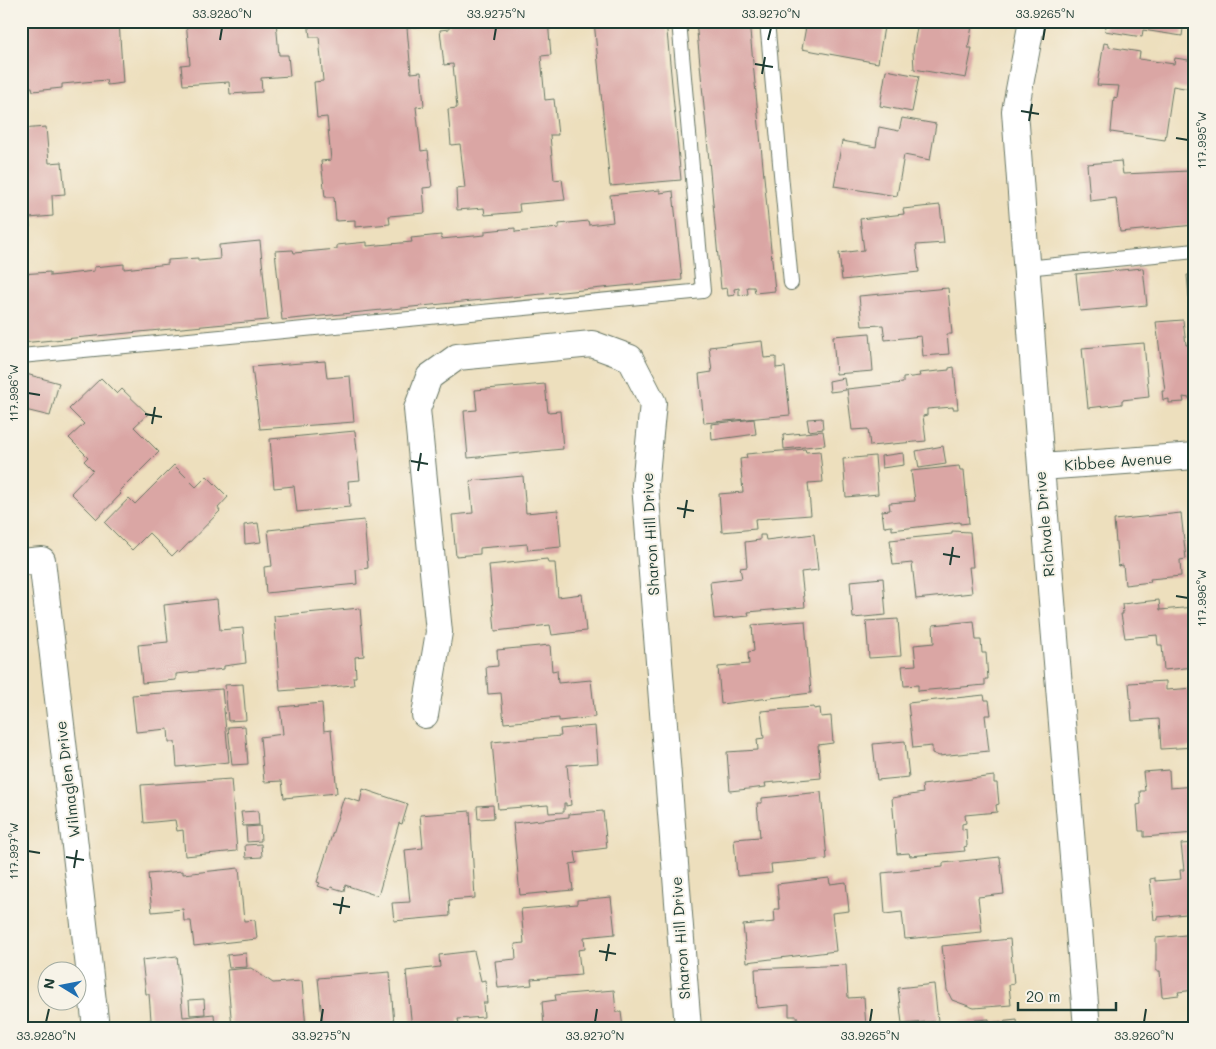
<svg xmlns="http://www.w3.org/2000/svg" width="1216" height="1049" viewBox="0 0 1216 1049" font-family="Mali,sans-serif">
  <rect width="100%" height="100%" fill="#f7f3e8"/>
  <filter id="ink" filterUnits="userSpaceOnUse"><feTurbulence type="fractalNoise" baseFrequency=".02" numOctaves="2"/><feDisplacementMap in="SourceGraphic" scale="10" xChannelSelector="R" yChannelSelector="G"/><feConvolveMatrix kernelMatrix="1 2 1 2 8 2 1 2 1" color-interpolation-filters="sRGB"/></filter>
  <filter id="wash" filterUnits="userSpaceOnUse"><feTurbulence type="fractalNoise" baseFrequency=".0096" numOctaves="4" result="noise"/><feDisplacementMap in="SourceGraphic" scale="20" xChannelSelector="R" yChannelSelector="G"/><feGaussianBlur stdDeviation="1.12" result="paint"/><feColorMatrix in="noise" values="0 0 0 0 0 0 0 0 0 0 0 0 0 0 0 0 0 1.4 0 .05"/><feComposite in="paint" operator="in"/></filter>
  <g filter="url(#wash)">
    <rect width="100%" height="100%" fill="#eddfbd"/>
    <g id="blocks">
      <!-- building -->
      <path fill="#daa6a4" d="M34 21H119L123 83 107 85 106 80 62 84V88L33 91 32 87 21 88V22Z
        M186 21H276L279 55H288L290 76 261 78 262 92 230 94 229 82 183 85 181 65 190 64Z
        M308 21H416L417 27 407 28 411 73 421 72 424 106 416 107 421 151 428 150 432 187 423 188 425 213 389 216 390 224 355 227V220L336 221 334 197H325L321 161 331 160 327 117 317 118 314 82 323 81 319 37H310Z
        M449 21H548L551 55 541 56 545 100 554 99 558 135H550L554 180 562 179 565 200 519 204 520 212 485 215 484 208 457 210 456 189 465 188 460 144 451 145 448 109 457 108 453 64 444 65 440 30 449 29Z
        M594 21H666L681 180 610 186Z
        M696 21H749L775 291 755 293 754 287H747L748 294 739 295V288L734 289 735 295 728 296 727 288 721 289Z
        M807 21H885L878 63 802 49Z
        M918 21H973L968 48H972L966 78 914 69 913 52Z
        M1107 21H1184L1182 36 1143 30 1142 37 1105 31Z
        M1104 43 1109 44V47L1140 52 1139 59 1174 64 1175 58 1195 61V90L1173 86 1165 140 1111 132 1114 97 1117 98 1119 86 1097 85Z
        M886 70 919 76 912 112 880 106Z
        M902 118 936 124 930 160 904 155 897 196 834 186 842 141 876 147 879 127 899 131Z
        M46 127 49 163 62 162 65 194 52 195 53 216 29 218 30 227 21 228V129Z
        M1121 161 1123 174 1189 171 1194 200 1195 225 1120 232 1116 198 1090 201 1087 164Z
        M660 190V193L673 191 682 280 282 320 275 251 293 250 294 253 337 249V245L367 242V246L412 242 411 238 441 235V239L485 235V231L515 228V232L559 228V224L588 221 589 225 613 222 610 195Z
        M940 205 944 243 916 245 919 272 842 280 839 253 864 250 860 219 904 214 903 209Z
        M260 241 268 320 21 343V274L50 272V276L94 271V267L124 264V269L168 264V260L198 258V261L220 259 219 245Z
        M1143 268 1147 305 1080 311 1076 274Z
        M1187 275H1195V307H1190Z
        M948 288 952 334H947L949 354 923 356 921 336 885 340 883 325 862 326 859 296Z
        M1183 320 1186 345 1195 344V399L1183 397 1184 402 1169 403V399L1163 400 1162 391H1165L1156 322Z
        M870 333 873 371 836 374 833 336Z
        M762 341 764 358 776 357V368L785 367 790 415 704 423 699 374 712 372 709 347Z
        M1144 343 1149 397 1122 400V404L1088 408 1082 348Z
        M325 361 327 378 350 376 354 422 260 429 252 367Z
        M954 367 958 409H953V407L927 409V415L923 416 926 441 870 446 868 429 852 430 847 389 903 383V378L920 376 919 373 949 370V368Z
        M26 374 59 383 50 416 21 409V390Z
        M101 378 117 394 122 389 148 414 134 427 159 452 119 492 121 494 97 519 71 493 93 470 84 461 88 457 69 438 84 424 69 409Z
        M844 378 846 390 830 392 829 381Z
        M545 384 548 412 560 411 563 449 468 458 464 411 477 410 475 390Z
        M822 418 823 429 809 431 807 419Z
        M754 419 756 434 712 440 711 424Z
        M355 431 360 480 348 481 350 507 297 512 294 486 274 488 270 439Z
        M823 431 825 445 784 449 783 435Z
        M943 446 946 464 919 468 916 451Z
        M805 449 806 452 820 451 823 482 808 483 811 515 755 519 756 529 722 532 719 494 743 492 740 459 747 458 746 454Z
        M903 453 904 465 882 468 881 456Z
        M875 456 878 494 846 497 843 459Z
        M174 465 196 487 207 476 228 497 218 508 220 511 179 553 177 551 172 556 149 533 132 550 105 523 129 498 135 504Z
        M959 466 960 470H964L969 523 960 524V522L892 530V526L884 527 882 511 890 510 889 503 915 501 911 471Z
        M523 476 526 513 558 510 561 547 528 550 527 544 480 548V554L456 556 452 515 473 513 470 481Z
        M1181 513 1186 559 1180 560 1181 576 1150 579 1151 582 1125 585 1123 565 1118 566 1114 520Z
        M364 520 368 568 356 570 357 584 266 593 264 567 272 566 268 530Z
        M258 523 261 542 245 544 244 525Z
        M952 531 970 532 973 567H969L972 593 916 599 912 563 893 565 890 540 952 534Z
        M814 534 818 570 801 572 805 607 748 612 749 616 714 619 710 582 742 578 740 568 747 567 745 542 760 540V535H765L766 540Z
        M547 559 548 563H555L558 597 582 594 586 631 552 635 550 625 495 631 489 565Z
        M883 578 886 615 853 618 850 581Z
        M217 599 220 630 243 628 246 663 224 666V669L176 674V680L142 683 138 645 168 642 164 605Z
        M1159 600 1160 610 1195 607V667L1164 670 1162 645H1158L1157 635 1125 638 1121 614H1123L1122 604Z
        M360 608 364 656 355 657 356 677H353L354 685 280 691 274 616Z
        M898 619 901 656 869 658 866 621Z
        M805 621 811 693 721 704 718 667 749 664 748 652 754 651 752 625Z
        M974 621 976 640H981L982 653H986L988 679H985V685L918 691V685L904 686 902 666 916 665 914 645 934 643 933 625Z
        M550 645 552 671 557 670 558 683 591 680 595 717 559 721V718L504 723 501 693 488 694 486 667 498 666 497 650Z
        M1166 681V690L1195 688V747L1161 749 1159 719 1132 721 1129 683Z
        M243 684 246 720 228 721 225 685Z
        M222 689 229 762 177 767 175 742H169L168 729 136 732 132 695Z
        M984 695 985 700H989L991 715H985L989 751 939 756 932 753V746L913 748 908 703Z
        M322 703 324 731 331 730 337 793 284 798 282 781 264 782 260 737 283 734 280 707Z
        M814 707V709L820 708 821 717 831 716 833 743 818 745 821 778 765 783 766 787 730 791 727 752 758 750 757 739 764 738 761 711Z
        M245 726 248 764 232 765 228 727Z
        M595 726 598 763 567 765 571 805 566 806V803H564V812L549 813 548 805 498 809 492 742 561 736 560 729Z
        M905 741 909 777 877 780 873 744Z
        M1169 770 1170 788 1195 786V833L1144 837V831H1139L1137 805 1141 804 1140 791H1145L1143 772Z
        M994 776V783H997L999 804 996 805 997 812 965 815 966 823 962 824V830L966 829 967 846 964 847 965 851 910 856 909 853 897 854 892 798 923 793 922 785Z
        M231 779 237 851 185 856 183 830 177 831 175 820 144 823 141 785Z
        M363 789 408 804 402 824 399 823 378 896 345 885 344 891 331 887 330 890 318 886 320 883 317 882 344 797 360 802Z
        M821 792 827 859 771 864 772 873 737 876 734 839 760 837 757 803H762V798Z
        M493 805 494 818 478 819 477 806Z
        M258 811 259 825 243 826 241 812Z
        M470 811 475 898 449 900 450 916 394 921 392 903 410 902 405 850 423 848 420 815Z
        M603 811 607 848 575 852 577 863 570 864 573 890 520 895 513 823 569 817V814Z
        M260 826 261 841 247 842 246 827Z
        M1195 843V913L1158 917V920H1154L1150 879 1155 878V881L1181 879 1180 870H1184L1181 844Z
        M261 844 262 857 246 858 245 845Z
        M1000 857 1004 894 978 897 982 932 905 939 902 912 885 914 882 873 943 867V863Z
        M239 868 244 921 255 920 257 939 194 946 191 921H184L183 909 152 912 148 874 183 871V874Z
        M829 878 830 884 846 882 849 911 832 913 836 951 747 962 743 925 775 922 774 909H779L777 884Z
        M611 897 615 934 584 937 585 949 578 950 581 975 531 979 532 985 498 988 495 961 516 959 515 944 524 943 521 909 577 904V900Z
        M1195 934V990L1178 992 1179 995 1162 997 1160 971H1156V938Z
        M1010 939 1014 984 1009 985 1011 1005 974 1008 952 1000 947 990 942 946Z
        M474 951 481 981 485 980 487 1003H483L484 1017 458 1019 459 1025 446 1028H412L406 971 440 967 439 955Z
        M246 953 247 967 229 968 227 955Z
        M177 956 183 1017 214 1014 215 1028H149L148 1020H151L149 994H146L142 960Z
        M846 965 848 998 864 997 866 1028H798L797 1016H789V1005L757 1008 755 969Z
        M251 968 273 983 302 981 306 1028H232L227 970Z
        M390 972 394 1025 369 1028H323L318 978Z
        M934 984 938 1021 902 1024 898 988Z
        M614 990 616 1012H621L623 1028H538L544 1026 542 1002 556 1000 555 995Z
        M204 999 205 1014 190 1015 189 1000Z
        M989 1019V1023L1017 1020 1018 1028H954L953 1022Z
        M945 1023V1028H932V1025Z"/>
    </g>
  </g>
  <g filter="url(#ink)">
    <use href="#blocks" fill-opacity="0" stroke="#677664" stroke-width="1"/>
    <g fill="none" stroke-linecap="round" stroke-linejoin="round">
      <!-- lane casing -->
      <g stroke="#677664" stroke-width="16">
        <path id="lane" d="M767 21 791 283
          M1026 268 1195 251
          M21 356 703 291 679 21"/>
      </g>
      <!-- street casing -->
      <g stroke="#677664" stroke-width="28">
        <path id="street" d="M1032 21 1015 111 1041 467 1087 1028
          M1041 467 1195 456
          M21 562 42 560 96 1028
          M425 715 439 632 417 409 429 377 457 357 592 344 630 358 653 403 645 485 688 1028"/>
      </g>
      <!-- lane -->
      <use href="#lane" stroke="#fff" stroke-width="14"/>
      <!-- street -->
      <use href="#street" stroke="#fff" stroke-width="26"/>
    </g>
  </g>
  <!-- ticks -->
  <path fill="none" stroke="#1f3d34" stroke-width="2" d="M220 40 222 28M494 40 496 28M768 40 771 28M1043 40 1045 28M755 64 773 67M762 74 765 57M1021 111 1039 114M1029 121 1032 104M1176 138 1188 140M28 393 40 395M145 414 162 417M152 424 155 407M411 461 428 464M418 471 421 453M677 508 694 511M684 518 687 500M943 554 960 557M950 565 953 547M1176 596 1188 598M28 851 40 853M66 857 84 860M74 868 77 850M333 904 350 907M340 914 343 897M599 951 616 954M606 961 609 944M46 1022 49 1009M321 1022 323 1009M595 1022 597 1009M870 1022 872 1009M1144 1022 1146 1009"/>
  <g text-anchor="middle" stroke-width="4" stroke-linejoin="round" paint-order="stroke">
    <!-- street labels -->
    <g font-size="15" fill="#1f3d34" stroke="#f7f3e8">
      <text transform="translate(1118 462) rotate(-4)" y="5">Kibbee Avenue</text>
      <text transform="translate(1045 524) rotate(-95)" y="5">Richvale Drive</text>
      <text transform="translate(651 534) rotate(-93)" y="5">Sharon Hill Drive</text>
      <text transform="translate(68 779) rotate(-97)" y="5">Wilmaglen Drive</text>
      <text transform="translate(681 938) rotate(-94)" y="5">Sharon Hill Drive</text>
    </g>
  </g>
  <!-- margin -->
  <rect width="1216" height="1049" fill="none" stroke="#f7f3e8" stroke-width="55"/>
  <!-- north arrow -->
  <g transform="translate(62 986) rotate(280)"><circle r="24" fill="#f7f3e8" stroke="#a1aaa0"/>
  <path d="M0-4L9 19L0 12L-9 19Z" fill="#1f6fb2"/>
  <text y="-8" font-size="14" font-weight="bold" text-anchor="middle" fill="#1f3d34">N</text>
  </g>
  <!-- scale -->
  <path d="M1018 1002v8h98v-8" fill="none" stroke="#1f3d34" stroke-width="2.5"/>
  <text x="1026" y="1002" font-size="15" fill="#1f3d34" stroke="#f7f3e8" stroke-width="4" paint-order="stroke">20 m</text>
  <rect x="28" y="28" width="1160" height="994" fill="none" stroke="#1f3d34" stroke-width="2"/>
  <g font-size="12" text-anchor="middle" fill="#1f3d34">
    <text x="222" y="18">33.9280°N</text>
    <text x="496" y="18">33.9275°N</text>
    <text x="771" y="18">33.9270°N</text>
    <text x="1045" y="18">33.9265°N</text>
    <text transform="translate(1202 140) rotate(-90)" y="4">117.995°W</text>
    <text transform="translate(14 393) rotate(-90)" y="4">117.996°W</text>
    <text transform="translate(1202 598) rotate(-90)" y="4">117.996°W</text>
    <text transform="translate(14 851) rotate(-90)" y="4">117.997°W</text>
    <text x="46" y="1040">33.9280°N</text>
    <text x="321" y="1040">33.9275°N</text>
    <text x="595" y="1040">33.9270°N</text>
    <text x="870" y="1040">33.9265°N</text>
    <text x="1144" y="1040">33.9260°N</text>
  </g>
</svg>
